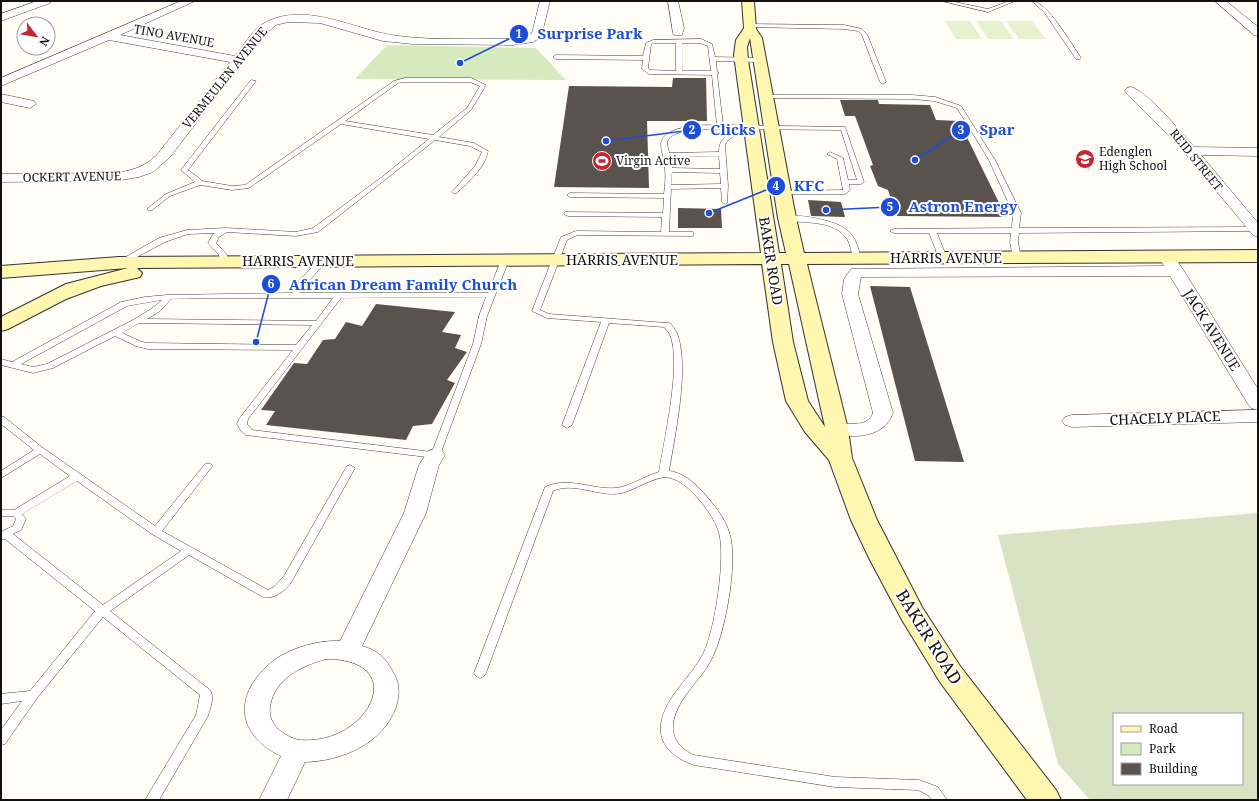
<svg xmlns="http://www.w3.org/2000/svg" width="1259" height="801" viewBox="0 0 1259 801" font-family="'Noto Serif',serif">
  <rect width="100%" height="100%" fill="#fffdf5"/>
  <!-- green -->
  <path fill="#d5ebbd" d="M387 45 536 48 566 80 355 79Z"/>
  <!-- cemetery -->
  <path fill="#d9e3c4" fill-rule="evenodd" d="M1258 513V800H1090L1058 764 998 535ZM1114 714H1242V784H1114Z"/>
  <!-- pitch -->
  <path fill="#e6f2cf" d="M945 21H970L982 39H956Z
    M976 21H1001L1014 39H988Z
    M1006 21H1032L1046 39H1019Z"/>
  <!-- building -->
  <path fill="#5a524d" d="M673 78H706L707 121H647L649 188 554 187 569 86 672 87Z
    M840 100H878L879 104 930 105 936 120 959 121 1006 217 897 216 888 190 878 186 870 166 873 165 855 116H845Z
    M808 200 841 202 845 217 811 216Z
    M678 208 721 209 722 228H678Z
    M870 286 910 287 964 462 915 461Z
    M376 304 455 312 442 332 461 335 455 348 467 352 447 380 455 383 432 424 413 426 406 440 266 425 275 411 261 410 294 363 307 364 323 340 335 339 346 322 362 326Z"/>
  <g fill="none" stroke-linecap="round" stroke-linejoin="round">
    <!-- lane casing -->
    <g stroke="#444" stroke-width="1">
      <path id="lane" d="M942 1H950L988 9 1009 1H1015L988 12Z
        M1032 1C1047 1 1072 45 1081 58L1080 59H1076L1044 12Z
        M750 24 844 25 862 29 867 34 886 82 883 84 880 82 862 35 858 31 844 29 748 27 747 26Z
        M701 39 712 44 715 57 759 58 762 60 759 62 716 61 717 72 719 73 717 74 723 125 845 127 864 182 861 184H849L850 190 845 194H780L779 193 782 191 843 190 837 159 827 154 830 152 843 158 848 180H857L841 130 743 129 727 141 725 145 728 186 727 203 725 204 722 202 721 188 671 189 669 232H693V236L577 235 567 240 540 310 549 314 667 323H670C673 327 677 332 678 336 689 371 675 434 669 471 687 473 702 490 712 503 719 511 726 522 729 532 739 559 725 637 710 662 699 682 675 701 673 725 672 740 682 750 694 755L835 777 919 780 938 787 947 800H932L928 795 918 790 835 787 694 765C676 759 658 746 661 724 665 696 692 677 704 652 715 629 726 557 719 533 715 519 705 506 695 495 688 488 680 480 670 478 658 474 635 490 622 493 600 498 574 481 553 491L486 673 484 676 480 678 476 676 474 673 545 487C569 476 592 490 616 488 631 486 645 476 659 472 664 440 682 363 670 335 669 332 666 330 664 327L609 323 572 425 567 428 562 425 601 322 547 318 532 311 561 237 576 231 661 232 662 217 568 216 564 214 565 212 663 213 664 198 570 197 567 195 570 193 664 194C665 186 666 177 665 169 665 161 661 152 661 144 662 125 704 125 717 125L712 75 649 74 642 69 643 60 556 59 553 57 556 55 643 56 646 43 653 40ZM655 43H676V71L650 70 648 68 651 44ZM682 43H700L708 46 711 71H682ZM695 129H735C726 136 719 139 719 152L669 153C669 150 667 146 667 143 668 133 687 131 695 129ZM719 156 720 169 672 168 670 157ZM672 172 720 173 721 184 671 185Z
        M405 78H471L486 85 471 110 439 137 474 143 488 151C485 168 469 181 457 193H453L452 192 475 166 482 152 470 146 435 140 386 179 318 232 296 236 227 232 219 237 216 243 227 255 228 261 224 263H221L219 255 208 243 213 234 216 233 188 234 165 242 124 264H121L117 262 159 238 187 230 226 228 296 232 313 228 382 177 429 139 341 124 249 188 232 190 200 185 170 196 152 210H148V208L166 194 195 182 181 170 251 80 256 81 188 170 199 178 202 181 232 186 245 185 394 81ZM405 82H470L480 86 467 108 433 135 345 121 398 83Z
        M765 95H912L935 97 961 106 995 160 1021 213 1019 228 1255 227H1258V230L1255 231 1019 233 1018 242 1021 258 1017 260 1013 258 1010 242 1011 233H937L947 258 943 260H940L929 233H894L890 231 894 229 1012 228 1013 213 989 160 957 108 934 101 912 99 763 98V96Z
        M784 216C800 214 835 220 847 230 856 237 858 248 861 258L857 260H854C851 253 851 245 847 239 834 219 804 224 784 220Z
        M502 258H505L509 260 487 316 481 344 440 455 435 458 246 435 241 431 237 424 239 419 293 350 148 349 136 346 115 336 53 368 33 373 1 365V359L12 362 121 302 145 297 167 295 292 293 296 284 320 259H323L327 261 303 287 300 293H488ZM486 297 479 316 473 344 432 452 252 430 247 424 248 419 341 298ZM211 298H333L316 321 147 319 160 311 171 299ZM162 300 154 307 135 319 47 364 33 367 21 364 127 306ZM139 323 312 325 296 345 148 343 142 342 122 333Z
        M1 416 4 417 43 448 155 526 205 464H211L213 466 211 468 162 531 268 590 274 587 284 576 347 466 350 465 355 468 293 579C288 589 275 600 263 597L189 555 110 611 210 690C215 698 210 708 208 716L159 800H145L196 715 200 695 103 617 37 698 5 744 1 745V730L22 701 1 704V694L30 691 95 611 5 539H1V532L13 526 16 519 13 516H1V510H14L70 476 40 454 1 478V471L34 450 1 424ZM77 481 152 534 181 551 103 605 13 534 21 530 26 519 22 514Z"/>
    </g>
    <!-- street casing -->
    <g stroke="#444" stroke-width="1">
      <path id="street" d="M37 1H51L50 3 1 21V14Z
        M181 1H195L120 35 235 56C244 45 254 27 268 21 310 2 356 31 398 36 436 41 475 38 513 39L526 37 532 33 540 1H550L541 37 533 42 513 45 413 44 383 41 320 23 288 22 276 25 262 37 170 157 153 172 139 177 115 181 1 182V174L115 173C131 171 144 167 156 156L230 62 109 40 1 86V78Z
        M668 1H678L684 28 682 35H674L673 33Z
        M1215 1H1226L1258 27V36L1254 35Z
        M1131 87C1147 91 1182 133 1194 147L1258 148V156L1201 155 1258 223V237L1253 235 1177 144 1127 94 1125 91 1127 88Z
        M1 94 34 101 36 104 30 108 1 102Z
        M1169 256 1175 258 1184 271 1258 389V410L1251 408 1248 404 1170 276 861 277 858 294 893 413C884 438 853 439 830 433L827 429 830 425C844 421 867 430 873 413L842 294 844 279 851 269 1164 266 1161 261 1163 258Z
        M1258 410V422L1072 427 1065 425 1062 421 1065 417 1072 415Z
        M435 449 442 451 445 455 439 465 426 513 362 646C377 650 386 658 393 672 400 683 400 695 396 707 383 744 341 761 305 762L287 800H259L281 756C232 733 235 689 276 659 293 647 320 640 340 641L404 513 419 465 428 451ZM326 659C413 659 368 746 300 740 291 739 285 734 278 729 272 723 269 716 270 707 274 679 301 666 326 659Z"/>
    </g>
    <!-- secondary casing -->
    <g stroke="#333" stroke-width="2">
      <path id="secondary" d="M742 1H754L756 29 762 38 796 218 804 253 1258 250V262L807 264 848 429 852 458 877 520 922 607 960 666 1056 790 1061 800H1027L940 682 902 620 869 558 851 520 829 460 805 432 786 401 773 342 762 264 137 268 142 273 140 277 101 286 66 299 8 329 1 331V317L66 284 128 268 1 278V266L119 257 761 253 734 55 736 40 744 28ZM750 38 778 218 786 253H779L748 60 747 47ZM781 264H789L825 427 808 401 793 342Z"/>
    </g>
    <!-- lane -->
    <use href="#lane" fill="#fff" fill-rule="evenodd"/>
    <!-- street -->
    <use href="#street" fill="#fff" fill-rule="evenodd"/>
    <!-- secondary -->
    <use href="#secondary" fill="#fff6b0" fill-rule="evenodd"/>
  </g>
  <!-- icons -->
  <defs>
    <g id="school-disc" transform="scale(1)"><circle r="9.5" fill="#c4262e" stroke="#fff"/><path d="M0-5L7-2L0 1L-7-2ZM-4 1L0 2.5L4 1V4Q0 6-4 4Z" fill="#fff"/></g>
    <g id="stadium-disc" transform="scale(1)"><circle r="9.5" fill="#c4262e" stroke="#fff"/><path d="M0-5a6.5 5 0 1 0 0 10a6.5 5 0 1 0 0-10ZM-3.5-1.8h7v3.6h-7Z" fill="#fff"/></g>
  </defs>
  <g fill-rule="evenodd">
    <use href="#school-disc" x="1085" y="159"/>
    <use href="#stadium-disc" x="602" y="161"/>
  </g>
  <g text-anchor="middle" stroke-width="4" stroke-linejoin="round" paint-order="stroke">
    <!-- far-street labels -->
    <g font-size="12" fill="#111" stroke="#fff">
      <text transform="translate(174 36) rotate(10)" y="4">TINO AVENUE</text>
      <text transform="translate(225 78) rotate(-51)" y="4">VERMEULEN AVENUE</text>
      <text transform="translate(1196 160) rotate(51)" y="4">REID STREET</text>
      <text transform="translate(72 177) rotate(-1)" y="4">OCKERT AVENUE</text>
    </g>
    <!-- far-poi labels -->
    <g font-size="12" fill="#111" stroke="#fff" text-anchor="start">
      <text x="1099" y="156">Edenglen<tspan x="1099" dy="14">High School</tspan></text>
      <text x="616" y="165">Virgin Active</text>
    </g>
    <!-- street labels -->
    <g font-size="14" fill="#111" stroke="#fff">
      <text x="946" y="263">HARRIS AVENUE</text>
      <text x="622" y="265">HARRIS AVENUE</text>
      <text x="298" y="266">HARRIS AVENUE</text>
      <text transform="translate(771 261) rotate(81)" y="5">BAKER ROAD</text>
      <text transform="translate(1212 330) rotate(58)" y="5">JACK AVENUE</text>
      <text transform="translate(1165 418) rotate(-2)" y="5">CHACELY PLACE</text>
    </g>
    <!-- near-street labels -->
    <g font-size="17" fill="#111" stroke="#fff">
      <text transform="translate(929 637) rotate(58)" y="6">BAKER ROAD</text>
    </g>
  </g>
  <!-- callouts -->
  <path fill="none" stroke="#1d4ed8" stroke-width="1.5" d="M460 63L519 34M606 141L692 130M915 160L961 130M709 213L776 186M826 210L890 207M256 342L271 284"/>
  <g fill="#1d4ed8" stroke="#fff" stroke-width="1.5">
    <circle cx="460" cy="63" r="4"/>
    <circle cx="606" cy="141" r="4"/>
    <circle cx="915" cy="160" r="4"/>
    <circle cx="709" cy="213" r="4"/>
    <circle cx="826" cy="210" r="4"/>
    <circle cx="256" cy="342" r="4"/>
    <circle cx="519" cy="34" r="10"/>
    <circle cx="692" cy="130" r="10"/>
    <circle cx="961" cy="130" r="10"/>
    <circle cx="776" cy="186" r="10"/>
    <circle cx="890" cy="207" r="10"/>
    <circle cx="271" cy="284" r="10"/>
  </g>
  <g font-size="12" text-anchor="middle" font-weight="bold" fill="#fff">
    <text x="519" y="38">1</text>
    <text x="692" y="134">2</text>
    <text x="961" y="134">3</text>
    <text x="776" y="190">4</text>
    <text x="890" y="211">5</text>
    <text x="271" y="288">6</text>
  </g>
  <g font-size="15" text-anchor="middle" font-weight="bold" fill="#1d4ed8" stroke="#fff" stroke-width="4" stroke-linejoin="round" paint-order="stroke">
    <text x="590" y="39">Surprise Park</text>
    <text x="733" y="135">Clicks</text>
    <text x="997" y="135">Spar</text>
    <text x="809" y="191">KFC</text>
    <text x="963" y="212">Astron Energy</text>
    <text x="403" y="290">African Dream Family Church</text>
  </g>
  <!-- border -->
  <rect width="1259" height="801" fill="none" stroke="#111111" stroke-width="4"/>
  <!-- legend -->
  <rect x="1113" y="713" width="130" height="72" fill="#ffffff" stroke="#a0a0a0"/>
  <rect x="1121" y="726" width="20" height="6" fill="#fff6b0" stroke="#a0a0a0"/>
  <text x="1149" y="733" font-size="12" fill="#111111">Road</text>
  <rect x="1121" y="743" width="20" height="12" fill="#d5ebbd" stroke="#a0a0a0"/>
  <text x="1149" y="753" font-size="12" fill="#111111">Park</text>
  <rect x="1121" y="763" width="20" height="12" fill="#5a524d" stroke="#a0a0a0"/>
  <text x="1149" y="773" font-size="12" fill="#111111">Building</text>
  <!-- north arrow -->
  <g transform="translate(36 36) rotate(121)"><circle r="19" fill="#ffffff" stroke="#a0a0a0"/>
  <path d="M0-3L7 15L0 10L-7 15Z" fill="#c4262e"/>
  <text y="-6" font-size="11" font-weight="bold" text-anchor="middle" fill="#111111">N</text>
  </g>
</svg>
